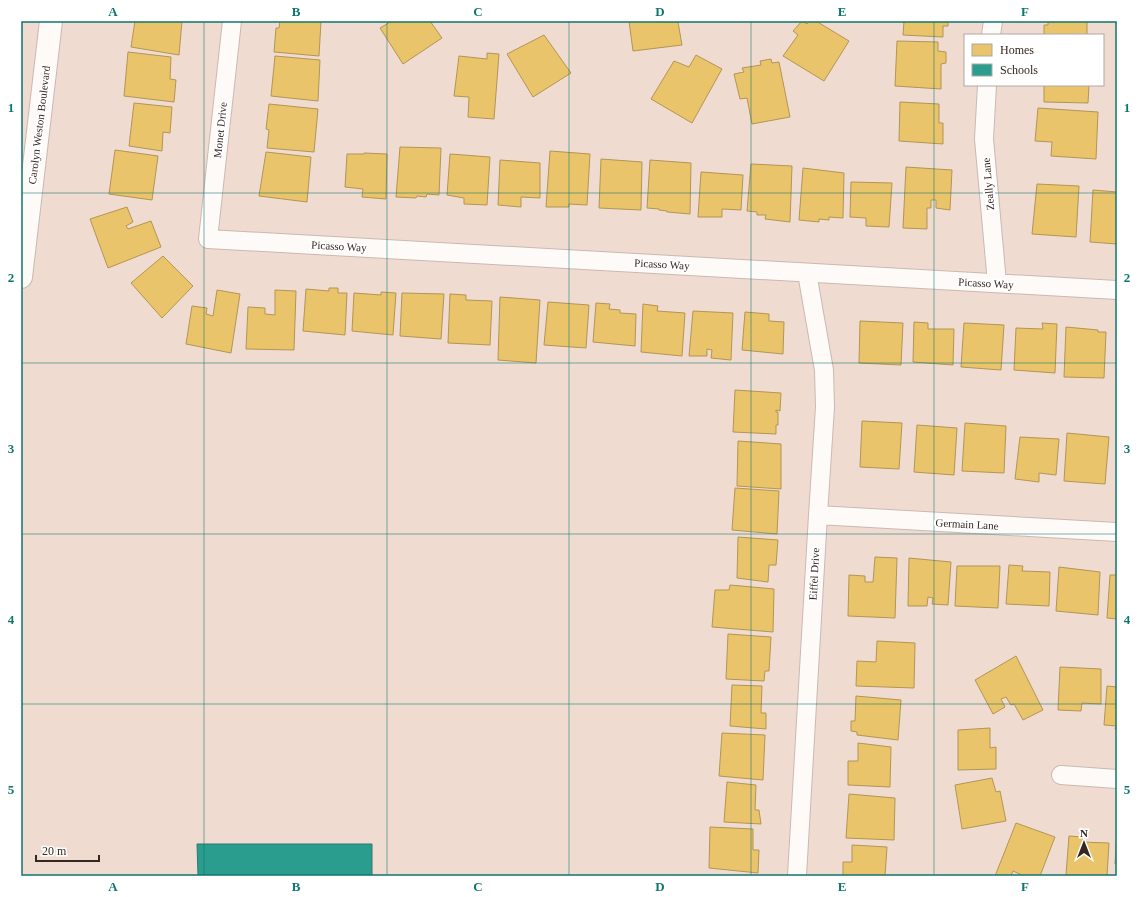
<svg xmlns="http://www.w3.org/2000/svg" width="1138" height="897" viewBox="0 0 1138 897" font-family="'Times New Roman',serif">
  <rect width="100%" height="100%" fill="#f0dbd1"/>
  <!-- homes -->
  <path fill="#e9c46a" stroke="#b39554" d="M135 21H182L179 55 131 47Z
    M280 21H321L319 56 274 52 276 28H279Z
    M392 21H430L442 38 403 64 380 28Z
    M629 21 678 22 682 45 633 51Z
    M802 21 807 24 810 21H816L849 41 824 81 783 56 798 35 793 31Z
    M904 21H948V26H943V37L903 35Z
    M1048 21H1087V35H1044V25H1048Z
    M544 35 571 73 533 97 507 54Z
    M897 41 938 42V51L946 52V63L941 64V89L895 86Z
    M128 52 171 57 170 79 176 80 174 102 124 96Z
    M487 53 499 54 494 119 468 117 469 97 454 96 459 56 487 59Z
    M696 55 722 69 692 123 651 99 674 61 689 67Z
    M275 56 320 60 318 101 271 96Z
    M771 59 772 63 779 62 790 117 752 124 747 98 740 99 734 74 744 72 742 68 761 65 760 61Z
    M1044 85H1089L1088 103 1044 102Z
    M900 102 939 104V123H943V144L899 141Z
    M134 103 172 107 170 133 163 132 162 151 129 146Z
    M269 104 318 109 314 152 267 148 269 130 266 129Z
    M1038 108 1098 112 1096 159 1051 156 1052 142 1035 141Z
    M400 147 441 148 439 195 427 194 426 197 417 196 416 198 396 197Z
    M115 150 158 156 152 200 109 194Z
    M550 151 590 154 587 205 569 204V207H546Z
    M266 152 311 157 307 202 259 196Z
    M364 153 387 154 386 199 362 197 363 189 345 187 347 154H364Z
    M450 154 490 157 487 205 464 204V198L447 195Z
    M601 159 642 162 641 210 599 208Z
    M500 160 540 163V198L521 197V207L498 205Z
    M650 160 691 163 690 214 667 212V211L659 210V209L647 208Z
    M751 164 792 166 790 222 765 219 766 215H757V212L747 211Z
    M906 167 952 170 950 210 936 208V200H931V208H927V229L903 228Z
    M803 168 844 173 843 218 829 217V220L819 219V222L799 220Z
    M701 172 743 175 741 210 722 209V217H698Z
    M851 182 892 183 889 227 866 226V218L850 217Z
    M1037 184 1079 186 1076 237 1032 234Z
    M1093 190 1117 192V244L1090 242Z
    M127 207 133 222 126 226 128 229 151 221 161 247 108 268 90 219Z
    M163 256 193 286 162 318 131 283Z
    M329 288H338V293H347L345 335 303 331 306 289 329 291Z
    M217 290 240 294 231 353 186 344 192 306 207 308 206 314 213 316Z
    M275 290 296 291 294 350 246 349 248 307 265 308V314L275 315Z
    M381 292 396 293 393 335 352 331 354 293 381 295Z
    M402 293 444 294 441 339 400 336Z
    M450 294 466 295V300L492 301 490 345 448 343Z
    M500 297 540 300 536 363 498 360Z
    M548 302 589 305 586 348 544 345Z
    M596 303 610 304 609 309 620 310V313L636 314 635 346 593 342Z
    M643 304 658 306 657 311 685 313 682 356 641 352Z
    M693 311 733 313 731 360 711 358 712 350 707 349V356H689Z
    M745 312 769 314V321L784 322 783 354 742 350Z
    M860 321 903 323 901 365 859 363Z
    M914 322 928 323V329H954L953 365 913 362Z
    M964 323 1004 325 1001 370 961 367Z
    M1042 323 1057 324 1055 373 1014 370 1016 328 1043 329Z
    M1066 327 1098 330V332H1106L1104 378 1064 377Z
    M735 390 781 393 780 411 776 410V412H778V425H776V434L733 432Z
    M862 421 902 423 899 469 860 467Z
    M965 423 1006 426 1004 473 962 471Z
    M917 425 957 428 954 475 914 472Z
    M1067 433 1109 437 1105 484 1064 481Z
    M1020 437 1059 439 1056 475 1039 473V482L1015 479Z
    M738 441 781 444V489L737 486Z
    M735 488 779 491 777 534 732 530Z
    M738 537 778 540 776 565H769L768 582 737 578Z
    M875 557 897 558 895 618 848 616 849 575 865 576V582H873Z
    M909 558 951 562 948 605 932 604 933 598 928 597 927 606H908Z
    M1009 565 1023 566 1022 571 1050 572 1049 606 1006 604Z
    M957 566H1000L998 608 955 606Z
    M1059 567 1100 572 1098 615 1056 611Z
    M1110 575H1117V619L1107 618Z
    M730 585 774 589 773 632 712 627 715 590H729Z
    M728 634 771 637 769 671H765L764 681 726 679Z
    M877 641 915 643 914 688 856 686 857 661 876 662Z
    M1016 656 1043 710 1023 720 1014 704 1011 705 1006 697 1001 699 1005 707 993 714 975 680Z
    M1060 667 1101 669V704L1082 703 1081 711 1058 710Z
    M732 685 762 686 761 713H766V729L730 726Z
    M1107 686 1117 687V729H1115L1116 726 1104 725Z
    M856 696 901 700 898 740 857 735V732L851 731V721H855Z
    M990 728V748L996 747V769L958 770V730Z
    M722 733 765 735 763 780 719 776Z
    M858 743 891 747 890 787 848 785V761H858Z
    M992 778 996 792 1000 791 1006 821 962 829 955 785Z
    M727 782 756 785 755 810H759L761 824 724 822Z
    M849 794 895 798 894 840 846 838Z
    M1016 823 1055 837 1040 876H1024L1013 871 1011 876H995Z
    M710 827 753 829V850H759L758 873 709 868Z
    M1117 832V864H1115Z
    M1069 836 1083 837 1082 842 1109 843 1107 876 1066 875Z
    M852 845 887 847 885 876H843V862H852Z"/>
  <!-- schools -->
  <path fill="#2a9d8f" stroke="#2d796e" d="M197 844H372V876H198Z"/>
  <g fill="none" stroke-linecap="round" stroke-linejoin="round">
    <!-- street casing -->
    <g stroke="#cab9b1" stroke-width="20">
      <path id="street" d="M232 21 208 239 1117 290
        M991 35 993 21
        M987 85 984 139 997 283
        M818 515 1117 532
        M1061 775 1117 779
        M797 876 818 515 825 407 824 370 807 273"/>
    </g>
    <!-- secondary casing -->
    <g stroke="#cab9b1" stroke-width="24">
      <path id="secondary" d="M21 277 51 21"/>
    </g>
    <!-- street -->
    <use href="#street" stroke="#fdfaf8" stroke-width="18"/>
    <!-- secondary -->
    <use href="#secondary" stroke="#fdfaf8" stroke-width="22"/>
  </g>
  <!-- grid -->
  <path fill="none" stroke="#0f766e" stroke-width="1" stroke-opacity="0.55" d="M204 21V876M387 21V876M569 21V876M751 21V876M934 21V876M21 193H1117M21 363H1117M21 534H1117M21 704H1117"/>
  <g text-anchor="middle" stroke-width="4" stroke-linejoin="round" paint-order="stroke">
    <!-- street labels -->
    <g font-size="11" fill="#352620" stroke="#fff">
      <text transform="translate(39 125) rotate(-83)" y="4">Carolyn Weston Boulevard</text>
      <text transform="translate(220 130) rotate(-84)" y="4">Monet Drive</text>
      <text transform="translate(988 184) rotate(-95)" y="4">Zeally Lane</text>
      <text transform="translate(339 246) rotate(3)" y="4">Picasso Way</text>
      <text transform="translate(662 264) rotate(3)" y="4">Picasso Way</text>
      <text transform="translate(986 283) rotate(3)" y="4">Picasso Way</text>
      <text transform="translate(967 524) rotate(3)" y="4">Germain Lane</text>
      <text transform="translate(814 574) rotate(-87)" y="4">Eiffel Drive</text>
    </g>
  </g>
  <!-- border -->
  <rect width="1138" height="897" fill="none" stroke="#ffffff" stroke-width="44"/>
  <!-- legend -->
  <rect x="964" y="34" width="140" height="52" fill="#ffffff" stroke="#aea8a6"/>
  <rect x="972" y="44" width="20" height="12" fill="#e9c46a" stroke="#aea8a6"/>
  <text x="1000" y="54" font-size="12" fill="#352620">Homes</text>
  <rect x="972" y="64" width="20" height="12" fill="#2a9d8f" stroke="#aea8a6"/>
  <text x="1000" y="74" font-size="12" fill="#352620">Schools</text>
  <!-- north arrow -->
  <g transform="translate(1084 843)" stroke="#ffffff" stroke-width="3" paint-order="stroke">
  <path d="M0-3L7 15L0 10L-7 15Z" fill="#352620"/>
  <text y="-6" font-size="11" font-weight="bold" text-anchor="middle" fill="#352620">N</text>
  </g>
  <!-- scale -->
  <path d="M36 855v6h63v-6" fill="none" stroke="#352620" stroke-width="2"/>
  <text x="42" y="855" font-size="12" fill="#352620" stroke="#ffffff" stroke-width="3" paint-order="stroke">20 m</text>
  <rect x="22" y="22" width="1094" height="853" fill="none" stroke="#0f766e" stroke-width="1.5"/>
  <g font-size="13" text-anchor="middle" font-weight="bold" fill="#0f766e">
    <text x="113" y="16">A</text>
    <text x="296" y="16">B</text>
    <text x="478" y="16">C</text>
    <text x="660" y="16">D</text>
    <text x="842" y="16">E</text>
    <text x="1025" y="16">F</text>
    <text x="11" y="112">1</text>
    <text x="1127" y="112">1</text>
    <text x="11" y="282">2</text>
    <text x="1127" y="282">2</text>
    <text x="11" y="453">3</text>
    <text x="1127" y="453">3</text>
    <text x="11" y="624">4</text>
    <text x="1127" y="624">4</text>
    <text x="11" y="794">5</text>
    <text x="1127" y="794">5</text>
    <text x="113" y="891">A</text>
    <text x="296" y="891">B</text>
    <text x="478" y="891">C</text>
    <text x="660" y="891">D</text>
    <text x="842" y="891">E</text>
    <text x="1025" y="891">F</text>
  </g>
</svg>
